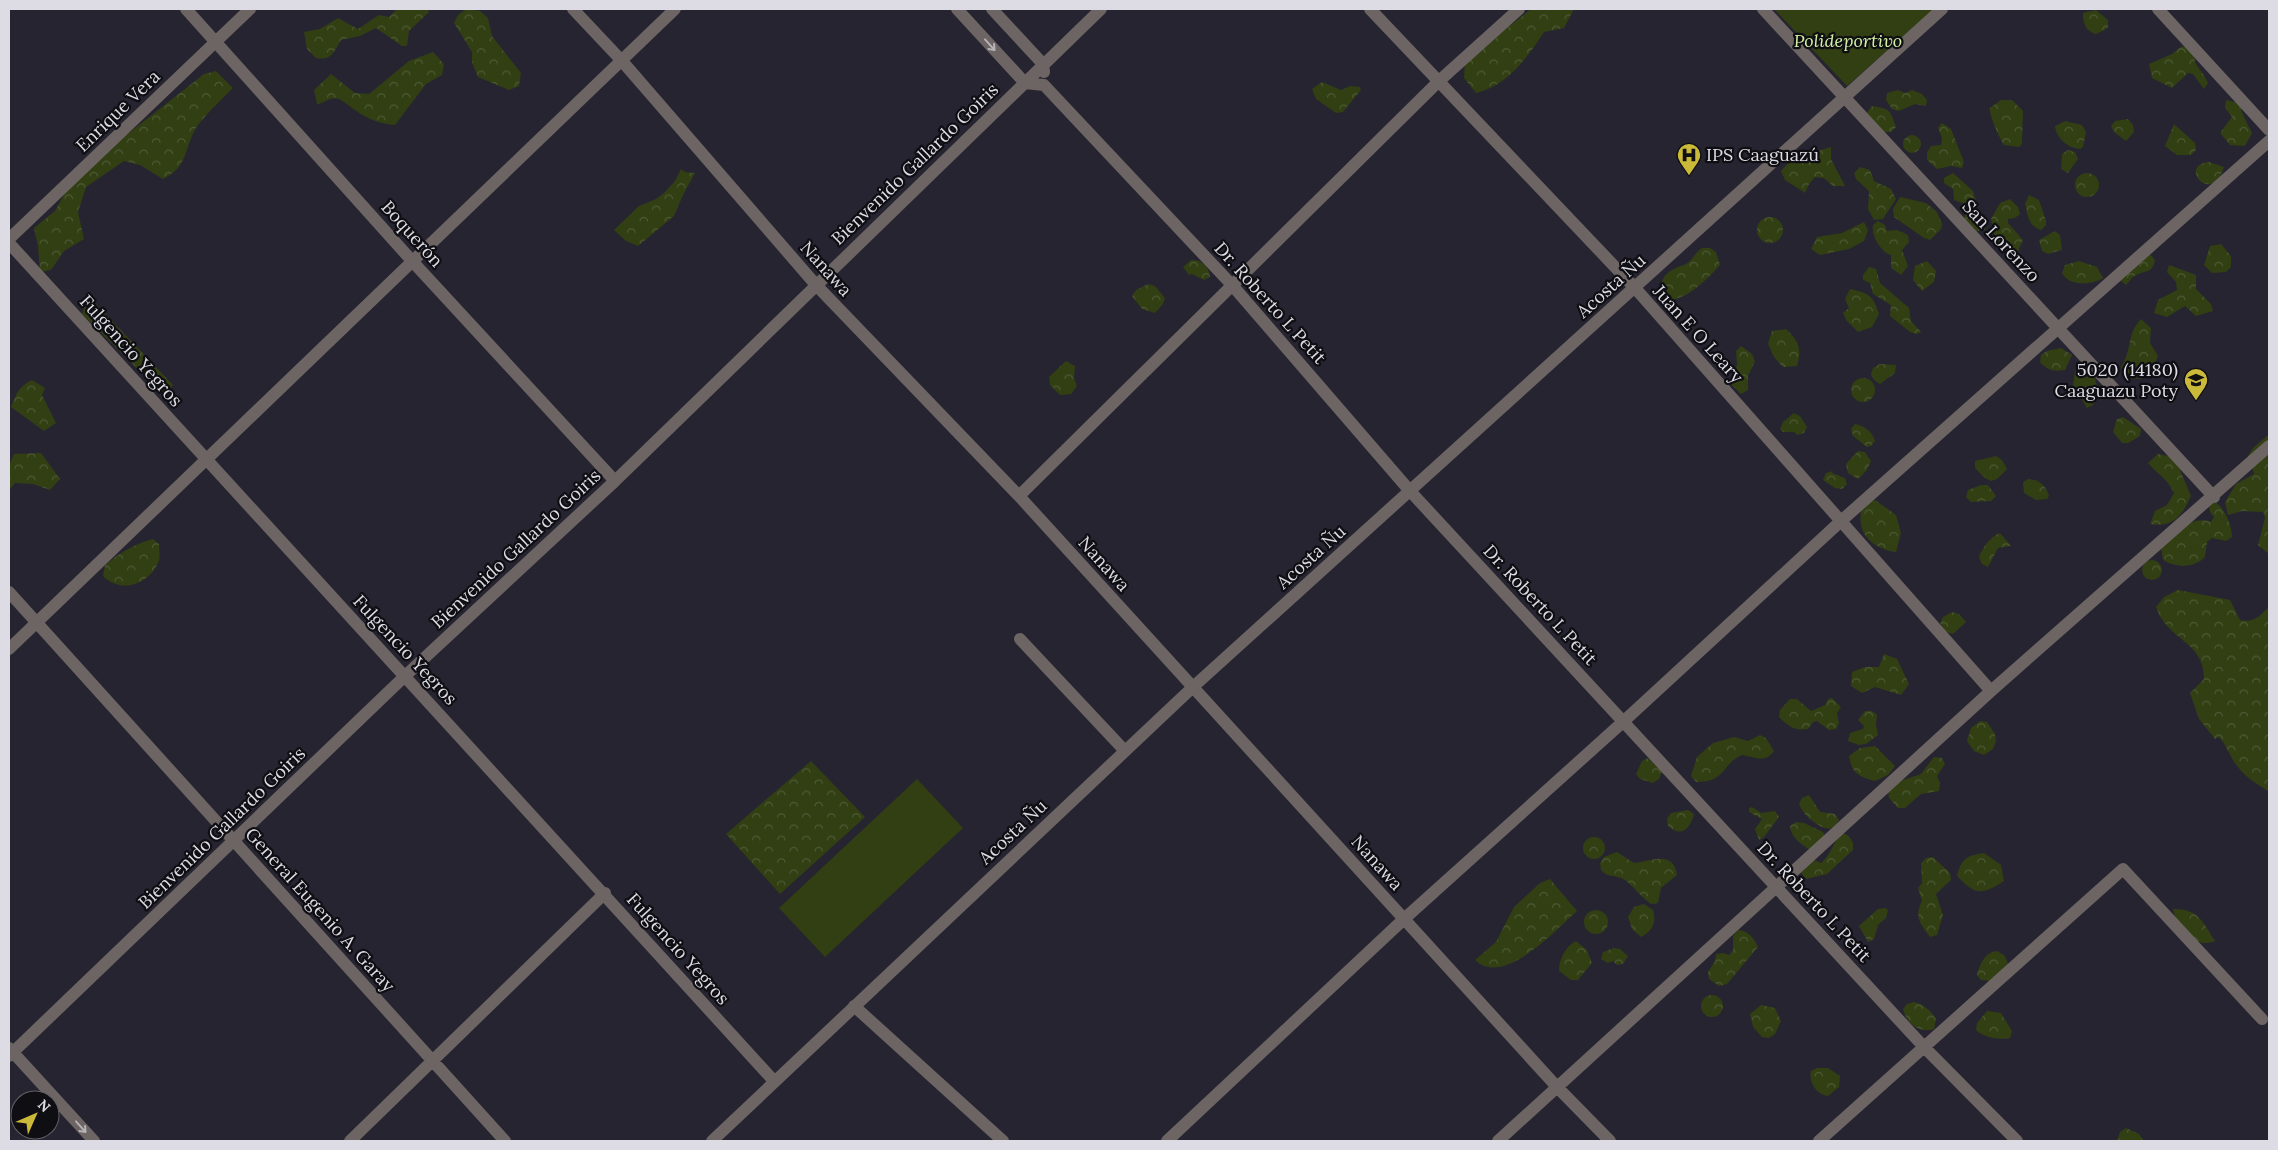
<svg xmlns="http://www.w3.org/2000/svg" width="2278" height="1150" viewBox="0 0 2278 1150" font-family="Lora,serif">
  <defs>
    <pattern id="forest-crowns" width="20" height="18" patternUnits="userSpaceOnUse" patternTransform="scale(1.25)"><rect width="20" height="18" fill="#313f13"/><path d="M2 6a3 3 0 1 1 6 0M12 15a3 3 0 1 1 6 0" fill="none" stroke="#4e5a35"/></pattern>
  </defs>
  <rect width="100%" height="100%" fill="#262430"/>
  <!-- forest -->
  <path fill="url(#forest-crowns)" d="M397 9H428L429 12 409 31 407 46H402L376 28 360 36 341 40C334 52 331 61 316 58L307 49 304 32 320 29 338 18 358 29 379 15 389 17Z
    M466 9 480 11 488 18 492 36 521 73 519 86 509 90 478 77 472 62V52L454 23 458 15Z
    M1531 9H1574L1564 28 1544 32C1527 58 1507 86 1476 93L1464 78 1465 61Z
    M2096 10 2108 20V28L2096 34C2085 31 2083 23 2083 13Z
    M2182 46 2194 52C2193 67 2203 70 2208 83L2204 89 2193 74 2188 73 2172 88 2152 78 2149 64 2172 54Z
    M433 52 444 64 442 75 426 84 395 125C381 124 367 119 355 110 350 107 344 101 339 99 330 96 324 104 317 104L314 90 331 74 355 93 369 94 409 61Z
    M216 71 233 88C221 100 208 112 198 125 183 147 190 166 163 179L140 165 124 161 86 187 78 212 84 239 64 251 51 270 40 272 38 246 34 228 55 211 69 185 120 140 204 74Z
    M1322 82 1341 90 1350 86 1360 87 1361 90 1343 112 1336 113 1316 99 1312 89Z
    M1898 90 1905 93 1912 90 1922 94 1927 100 1926 106 1915 104 1899 111 1892 109 1886 100 1887 93Z
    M2001 100H2012L2023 111 2022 144 2019 147 2004 145C2001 141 1988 113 1990 108Z
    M2226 100 2239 103C2242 114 2247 123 2252 133L2245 146 2230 145 2220 133 2232 117 2225 108Z
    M1872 106C1891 109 1890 110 1896 127L1891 132H1883L1866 114Z
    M2128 119 2133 125 2134 132 2126 141 2114 132 2111 126 2115 121Z
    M2065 121 2082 125 2086 132 2083 147 2080 149C2068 148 2056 138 2055 126Z
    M1942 123 1951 129 1964 162 1962 168 1951 166 1937 169 1927 160V153L1931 146 1941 145 1942 138 1938 128Z
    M2174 124 2195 143 2196 150 2191 155H2177L2165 146Z
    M1903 144a9 9 0 1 1 18 0a9 9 0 1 1-18 0Z
    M1831 147V159L1845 186H1833L1824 178 1815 177 1809 184 1805 193 1785 180 1781 171 1792 159Z
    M2068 150 2075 152 2078 159 2068 173 2061 169 2062 154Z
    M2209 162 2224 167C2212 207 2177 165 2209 162Z
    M1860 167 1870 170 1874 181 1891 189 1896 199 1883 219 1874 220 1868 209 1869 191 1856 179 1854 173Z
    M681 169 685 172 695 173 683 195 674 216 638 246 626 241 614 230 639 206 656 199 664 193 675 181Z
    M2075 185a12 12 0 1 1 24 0a12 12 0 1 1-24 0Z
    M1953 173 1973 191 1976 201 1971 206 1954 200 1953 189 1944 183V178Z
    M2029 195 2039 200 2046 221V225L2041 230C2028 226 2028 215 2025 204Z
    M1900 197 1926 203 1937 212 1942 224 1941 229 1930 240 1924 238 1894 217 1893 209Z
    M2010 199 2018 207 2020 214 2015 218 2008 219V223L2023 240 2018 251 2014 253C1996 250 1994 235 1991 219L2000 203Z
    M1968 209 1977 211 1985 223V230L1975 231 1964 218Z
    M1757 230a13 13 0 1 1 26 0a13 13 0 1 1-26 0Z
    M1878 221 1885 225 1887 231 1897 230 1908 235 1909 242 1902 250 1908 266 1901 275 1891 268V255C1881 252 1871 236 1873 225Z
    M1864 222 1868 230 1864 241 1849 249 1820 255 1811 249 1817 237 1842 233Z
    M2055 231 2060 235 2062 250 2048 254 2042 251 2039 240Z
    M2221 244 2231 256V267L2226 272 2212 273 2204 265 2210 246Z
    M1702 248H1710L1716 252 1720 265C1707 279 1684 304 1664 299 1658 287 1661 275 1674 269 1679 266 1684 266 1689 262 1694 257 1696 252 1702 248Z
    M2144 252 2151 255 2155 260C2152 274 2146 270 2136 275 2132 277 2129 282 2126 285L2121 281Z
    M1191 260C1202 260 1209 266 1210 277L1204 280 1192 274 1189 275 1183 267Z
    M1927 261 1936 271 1934 282 1922 291 1913 280 1915 266Z
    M2079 261 2097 267 2103 278C2092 285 2069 287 2062 273L2065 265Z
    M2169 265 2196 275V289L2211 304 2213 311 2196 316 2185 306 2167 317 2154 313 2158 300 2177 290 2176 282 2167 272Z
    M1869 267 1876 269 1880 283 1909 308 1911 321 1921 332 1917 334 1910 332 1890 316 1891 305 1873 294 1870 283 1863 280V275Z
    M1148 284 1155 286 1165 298 1163 304 1155 313 1142 309 1132 296 1136 290Z
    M1850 289C1869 293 1873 295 1879 314L1872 327 1858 332 1847 321 1843 313 1849 308 1845 299Z
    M94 302 173 385 164 395 82 314 85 305Z
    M2141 319 2151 328 2150 343 2158 356 2152 370 2141 379 2128 378 2121 367C2133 348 2126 335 2141 319Z
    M1786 329C1799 341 1802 349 1797 366L1783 367 1774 357 1768 344 1772 331Z
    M1741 346 1752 354 1755 361 1748 376V390L1741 394 1732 385V378L1737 365 1736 351Z
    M2061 348 2072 355 2065 370C2054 372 2047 370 2040 362L2041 355 2047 351Z
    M1066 361 1075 366 1074 378 1077 386 1071 394 1060 395 1050 385 1049 377Z
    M1880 364 1896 365 1895 373 1880 384 1874 380 1871 374 1873 368Z
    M2082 370 2094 376 2099 392 2093 405 2087 408 2073 385 2075 371Z
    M1851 390a12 12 0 1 1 24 0a12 12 0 1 1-24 0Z
    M32 380 45 388 42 395 56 423 44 431 11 407C16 394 19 386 32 380Z
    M1794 413 1800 416 1807 427 1804 433 1797 435 1794 432H1783L1780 429 1783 422Z
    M2123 417 2141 429 2140 436 2128 443H2122L2113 432 2117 419Z
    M1855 424C1863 426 1872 430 1875 441L1871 446 1867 447 1853 436 1851 429Z
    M2269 434V554L2258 545 2265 518 2263 512 2242 511 2228 515 2225 502 2236 484 2254 474 2251 461 2248 456 2253 448Z
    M1858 451 1865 452 1871 461 1867 470 1858 479 1848 473 1846 464Z
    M41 453 60 479 50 490 33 484 15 483 9 490V465L14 454Z
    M2158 454 2172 457 2182 468 2180 470 2191 496C2182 516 2173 528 2150 524L2155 511 2167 505 2174 493C2168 479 2158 475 2148 463Z
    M1996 456 2002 460 2007 469 1997 479 1991 481 1985 478 1975 468V461Z
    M1833 471 1832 473 1845 478 1847 484 1842 489 1835 488 1823 480 1826 473Z
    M2029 479C2040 481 2045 484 2049 496L2047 499 2036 500 2024 493 2023 482Z
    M1981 485H1988L1996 496 1991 501 1971 502 1966 497 1968 490Z
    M1875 500 1896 515 1901 533 1896 552C1869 548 1854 530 1863 503Z
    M2214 501C2224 507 2232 525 2232 537L2226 541 2212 538 2207 542 2205 557C2195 568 2176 568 2163 560L2161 547C2175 535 2191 514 2211 522L2214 517 2210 512 2209 505Z
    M2000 533 2011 546 1998 548 1988 567 1982 564 1979 557C1982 548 1991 536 2000 533Z
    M153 539 159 544C159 550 161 558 158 563 148 585 121 594 103 576L105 565C120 553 134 544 153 539Z
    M2142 570a10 10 0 1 1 20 0a10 10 0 1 1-20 0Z
    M2178 590 2230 600 2240 620C2255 623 2259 616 2269 607V792C2258 784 2246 778 2238 767 2230 758 2228 747 2219 737L2215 739 2199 719 2190 693 2204 679C2204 640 2167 641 2156 607L2164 597Z
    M1952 612 1959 614 1966 622 1953 634 1946 632 1940 623 1943 617Z
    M1884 654 1897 659 1909 684 1901 695 1875 687 1862 693 1851 686 1852 672 1865 667H1879Z
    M1832 698 1841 707 1837 713 1839 723 1836 729 1829 730 1817 721 1813 722 1808 729C1795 731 1789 727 1779 717L1780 710 1790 699H1797L1811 711 1825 705 1828 699Z
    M1865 711H1872L1877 715 1876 725 1878 735 1866 744 1859 745 1848 741 1850 733 1863 729 1864 726 1858 720Z
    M1980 721 1987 722 1995 734 1996 741 1993 749 1984 755 1974 751 1967 741 1971 728Z
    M1760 735 1766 738 1774 751C1764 764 1756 757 1742 755 1721 764 1727 782 1696 782L1691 776 1697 757 1713 743 1734 737 1748 741Z
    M1875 746 1895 766 1888 775 1875 781C1858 776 1852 774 1849 756L1860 748Z
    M1934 757 1942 758 1945 764 1937 776 1940 783 1939 791 1921 794 1905 808H1898L1889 798 1888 790 1900 781 1921 774Z
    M1648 758 1662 772 1659 779 1653 783 1640 779 1636 774 1642 761Z
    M811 761 865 817 780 894 726 834Z
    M1809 795 1820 812 1835 814 1839 820 1835 826 1829 829C1817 827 1803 815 1799 804L1802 798Z
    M1752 807 1761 813 1775 811 1779 817 1764 837 1759 840 1755 829 1762 819 1749 812V808Z
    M1688 810 1694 814C1690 829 1681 838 1668 826L1667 819 1671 813Z
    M1796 822 1804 823 1823 832 1826 838 1812 851C1804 846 1791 839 1790 826Z
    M1843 833 1849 836 1853 843V850L1827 874 1806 879 1797 868 1814 860 1821 863C1831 855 1833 841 1843 833Z
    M1583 848a11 11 0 1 1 22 0a11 11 0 1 1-22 0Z
    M1617 852 1634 863C1650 862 1673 849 1677 875L1661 888 1658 903 1651 904C1641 897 1635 888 1625 880 1616 874 1609 879 1601 870L1600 863 1604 857Z
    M1984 853 2001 865 2004 881C1982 895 1976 896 1957 876 1962 858 1966 856 1984 853Z
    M1933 857 1950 873 1951 880 1936 894 1943 915 1937 935 1930 937C1920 924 1914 916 1922 901L1918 888 1922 883 1921 863 1926 858Z
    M1550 879 1577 911C1556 930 1503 988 1475 960L1496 942 1514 907 1540 883Z
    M1644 904 1653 910C1657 923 1652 931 1641 937L1632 929 1628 917 1634 907Z
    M1885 908 1888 910 1886 918 1878 925 1874 939 1868 942 1859 926 1878 909Z
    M2173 909C2199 909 2202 921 2215 941 2194 950 2176 927 2173 909Z
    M1584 922a12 12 0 1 1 24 0a12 12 0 1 1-24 0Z
    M1738 930C1749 931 1754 938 1758 947L1727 984 1719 986 1709 979 1708 972 1715 961 1716 954 1723 953 1729 955 1733 950V936Z
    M1576 941 1587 950 1592 963 1578 980H1571L1559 971C1559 959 1566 946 1576 941Z
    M1614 948 1620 949 1628 956 1623 964 1617 965 1613 961 1608 963 1601 959 1603 952Z
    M1997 951 2004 955 2009 965 1991 981 1981 980 1977 975C1980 964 1985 952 1997 951Z
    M1701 1006a11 11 0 1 1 22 0a11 11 0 1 1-22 0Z
    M1914 1002C1924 1004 1931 1011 1936 1019L1934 1029C1920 1034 1906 1023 1903 1009L1907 1004Z
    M1761 1005 1775 1008 1781 1021 1775 1034 1769 1038 1762 1037 1753 1027 1750 1014Z
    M1987 1011 2001 1013 2012 1031 2010 1038C1999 1040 1985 1038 1976 1030L1977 1023Z
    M1817 1068H1828L1840 1076 1839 1087 1828 1096C1817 1095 1808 1082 1811 1071Z
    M2126 1128 2139 1134 2144 1141H2117L2120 1132Z"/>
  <!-- pitch -->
  <path fill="#313f13" d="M1774 9H1934L1847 86Z
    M917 779 963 828 825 957 779 908Z"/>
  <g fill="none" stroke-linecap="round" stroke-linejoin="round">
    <!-- minor -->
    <path stroke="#6d6563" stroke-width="12" d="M186 9 413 262 615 481
      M573 9 622 61 816 285 1019 496 1557 1087 1610 1141
      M957 9 1025 83 1044 85 1232 285 1410 491 1924 1047 2017 1141
      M992 9 1043 64 1044 72
      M1370 9 1635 288 1991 691
      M1763 9 2214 497
      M2158 9 2269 130
      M9 239 250 9
      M9 243 774 1081
      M1019 496 1439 81 1519 9
      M9 592 505 1141
      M1020 639 1125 751
      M9 649 675 9
      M854 1006 1003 1141
      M9 1048 94 1141
      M9 1056 405 676 615 481 1101 9
      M350 1141 605 893
      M712 1141 1193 687 1942 9
      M1167 1141 1404 919 1624 721 1841 521 2269 141
      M1498 1141 1991 691 2269 446
      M1819 1141 2123 869 2262 1019"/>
  </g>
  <!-- one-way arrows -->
  <defs><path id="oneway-shaft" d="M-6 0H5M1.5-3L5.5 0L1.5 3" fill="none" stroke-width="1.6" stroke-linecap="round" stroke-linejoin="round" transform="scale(1.25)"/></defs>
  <g stroke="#b6b2b7">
    <use href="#oneway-shaft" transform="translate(990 45) rotate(48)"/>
    <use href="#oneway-shaft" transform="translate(81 1127) rotate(48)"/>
  </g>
  <!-- icons -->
  <defs>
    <g id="hospital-pin" transform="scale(1.25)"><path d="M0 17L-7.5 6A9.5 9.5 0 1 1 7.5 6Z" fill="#cbba39" stroke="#0f0e13"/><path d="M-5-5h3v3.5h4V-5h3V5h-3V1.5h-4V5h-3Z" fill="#111"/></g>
    <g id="school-pin" transform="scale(1.25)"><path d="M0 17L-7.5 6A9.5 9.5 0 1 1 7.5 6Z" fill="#cbba39" stroke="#0f0e13"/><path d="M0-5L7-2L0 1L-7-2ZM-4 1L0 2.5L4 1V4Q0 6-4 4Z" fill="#111"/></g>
  </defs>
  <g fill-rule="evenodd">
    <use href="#hospital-pin" x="1689" y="155"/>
    <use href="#school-pin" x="2196" y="380"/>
  </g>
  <g text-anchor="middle" stroke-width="4.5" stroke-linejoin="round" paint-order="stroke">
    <!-- park labels -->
    <g font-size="18" font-style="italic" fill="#d3f2a3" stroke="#0f0e13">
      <text x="1848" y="47">Polideportivo</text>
    </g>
    <!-- street labels -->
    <g font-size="18" fill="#dddce4" stroke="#0f0e13">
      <text transform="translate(118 111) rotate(-44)" y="6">Enrique Vera</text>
      <text transform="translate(915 164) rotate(-44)" y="6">Bienvenido Gallardo Goiris</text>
      <text transform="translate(412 234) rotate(48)" y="6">Boquerón</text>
      <text transform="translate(2001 241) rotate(47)" y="6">San Lorenzo</text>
      <text transform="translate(826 269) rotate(48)" y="6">Nanawa</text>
      <text transform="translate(1611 286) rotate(-42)" y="6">Acosta Ñu</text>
      <text transform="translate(1270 303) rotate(48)" y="6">Dr. Roberto L Petit</text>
      <text transform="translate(1698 334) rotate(48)" y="6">Juan E O Leary</text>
      <text transform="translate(131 351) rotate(48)" y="6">Fulgencio Yegros</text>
      <text transform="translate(516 549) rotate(-43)" y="6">Bienvenido Gallardo Goiris</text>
      <text transform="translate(1311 557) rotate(-42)" y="6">Acosta Ñu</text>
      <text transform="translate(1104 564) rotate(48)" y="6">Nanawa</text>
      <text transform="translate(1540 605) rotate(47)" y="6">Dr. Roberto L Petit</text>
      <text transform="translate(405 650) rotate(47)" y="6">Fulgencio Yegros</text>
      <text transform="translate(222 828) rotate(-44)" y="6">Bienvenido Gallardo Goiris</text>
      <text transform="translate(1013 832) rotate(-43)" y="6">Acosta Ñu</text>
      <text transform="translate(1377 863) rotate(48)" y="6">Nanawa</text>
      <text transform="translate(1814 902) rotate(47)" y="6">Dr. Roberto L Petit</text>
      <text transform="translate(320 910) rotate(48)" y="6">General Eugenio A. Garay</text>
      <text transform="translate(678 949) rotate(48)" y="6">Fulgencio Yegros</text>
    </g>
    <!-- poi labels -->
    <g font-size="18" fill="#dddce4" stroke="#0f0e13" text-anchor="start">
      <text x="1706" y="161">IPS Caaguazú</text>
      <text x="2178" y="376" text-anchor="end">5020 (14180)<tspan x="2178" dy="21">Caaguazu Poty</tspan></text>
    </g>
  </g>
  <!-- border -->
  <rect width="2278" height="1150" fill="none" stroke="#dddce4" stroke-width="20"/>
  <!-- north arrow -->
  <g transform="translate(35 1115) rotate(45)"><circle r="24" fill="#0f0e13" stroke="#616067"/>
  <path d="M0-4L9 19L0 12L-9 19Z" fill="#cbba39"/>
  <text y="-8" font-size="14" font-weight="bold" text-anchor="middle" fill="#dddce4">N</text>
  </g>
</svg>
